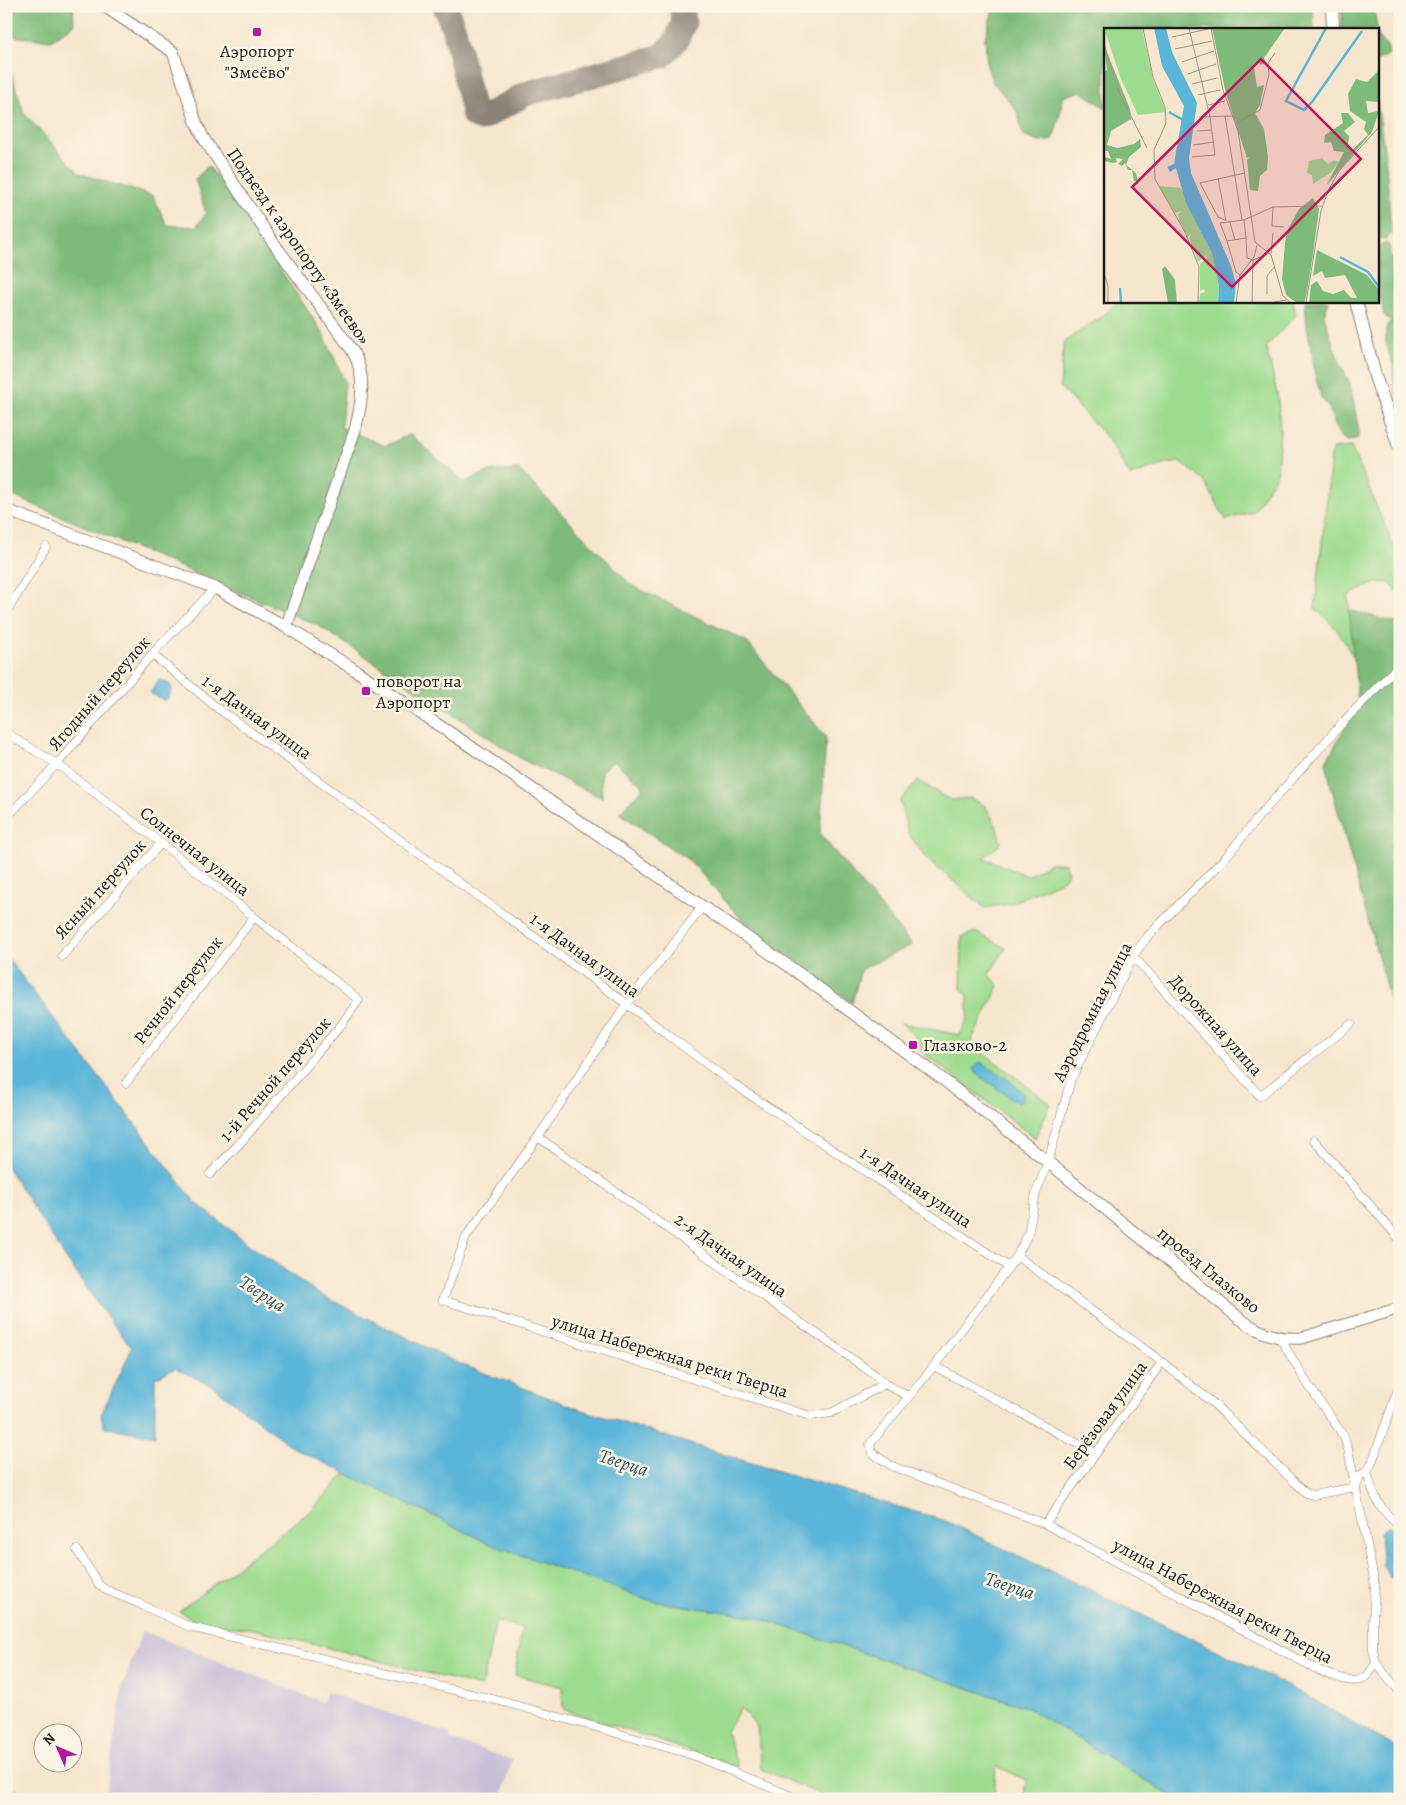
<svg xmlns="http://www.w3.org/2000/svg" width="1406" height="1805" viewBox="0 0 1406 1805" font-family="Alegreya,serif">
  <rect width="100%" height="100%" fill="#fcf5e5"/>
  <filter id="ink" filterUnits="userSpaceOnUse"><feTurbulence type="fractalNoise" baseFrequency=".02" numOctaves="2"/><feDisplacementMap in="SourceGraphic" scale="10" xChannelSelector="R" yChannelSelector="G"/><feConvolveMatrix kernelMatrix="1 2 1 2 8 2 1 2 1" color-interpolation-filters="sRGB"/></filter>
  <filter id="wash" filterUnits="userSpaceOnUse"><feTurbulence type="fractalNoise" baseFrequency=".0096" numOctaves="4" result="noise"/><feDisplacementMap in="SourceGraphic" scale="20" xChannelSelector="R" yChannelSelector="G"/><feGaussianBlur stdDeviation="1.12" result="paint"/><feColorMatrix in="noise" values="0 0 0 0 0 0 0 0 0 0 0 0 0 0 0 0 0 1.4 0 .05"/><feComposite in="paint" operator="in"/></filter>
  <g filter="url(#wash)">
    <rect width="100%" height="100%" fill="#f7e6ce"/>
    <!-- industrial -->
    <path fill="#c8bfd8" d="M142 1631 322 1702 326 1692 451 1734 450 1739 512 1760 501 1799H105L122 1688Z
      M6 1785 39 1799H6Z"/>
    <!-- green -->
    <path fill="#9ddb8f" stroke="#5c7c56" d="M1118 301H1293L1296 315 1266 347 1278 398 1280 431 1277 473 1254 511 1226 520 1203 479 1180 462 1166 464 1130 476 1108 439 1060 387 1064 342 1103 316Z
      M1351 447 1400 561V595L1389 582 1375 583 1348 596 1354 658 1336 628 1315 608 1332 449Z
      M918 781 950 800 970 798 985 806 996 825 1001 843 984 858 1027 876 1050 863H1066L1068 874 1061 881 1010 904 985 908 927 859 908 833 900 801Z
      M975 932 1006 948 989 974 999 986 971 1041 973 1045 1051 1104 1035 1138 922 1052 920 1042 901 1023 960 1035 968 1018V995L961 989 962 937Z
      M346 1473 490 1544 652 1601 753 1616 1028 1708 1176 1799H1024L1026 1780 996 1766 994 1799H830L761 1769 757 1727 741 1708 726 1731 738 1767 563 1709 562 1687 515 1675 522 1628 496 1621 482 1687 254 1629 199 1623 179 1611 312 1510Z"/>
    <!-- forest -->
    <path fill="#7ebb7a" stroke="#4d6c4b" d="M6 6H73L74 25 51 40 6 36Z
      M994 6H1313L1314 29H1105V108L1081 91 1062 97 1061 110 1053 140 1040 142 1023 136 1017 111 992 81 987 66 985 38Z
      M1346 6H1374L1378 36 1387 46 1389 54 1377 61V29H1341L1342 11Z
      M6 56 24 113 79 173 153 196 167 225 196 227 206 213 195 179 208 166 225 187 323 333 345 382 341 427 385 446 410 434 464 482 488 472 519 470 631 585 746 641 826 737 820 834 912 945 861 969 852 1003 743 921 690 861 619 813 644 787 614 761 601 771 602 798 523 760 319 626 6 493Z
      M1377 101 1386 163 1391 233 1386 240 1381 239 1377 236Z
      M1387 243 1389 245 1394 281 1400 308 1399 320H1389L1384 315 1379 291 1377 247Z
      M1305 301H1328L1324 316 1337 356 1350 384 1358 426V438L1348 441 1341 437 1337 431 1329 408 1321 397 1317 382 1307 327Z
      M1390 322H1400V406L1393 387V366L1386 342V329Z
      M1349 610 1400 624V1030L1397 1026 1331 786 1326 762 1358 703Z"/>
    <!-- water -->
    <path fill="#5ab5d8" stroke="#3b687a" d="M159 679 168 683 172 688 169 697 165 701 150 693Z
      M6 956 195 1202 244 1241 319 1294 458 1363 579 1409 738 1459 946 1521 1253 1668 1314 1700 1400 1750V1799H1176L1028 1708 753 1616 652 1601 490 1544 292 1447 214 1387 175 1368 155 1378V1436L104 1427 101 1415 132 1348 101 1309 63 1254 6 1165Z
      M980 1062 1005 1077 1023 1093V1100L1018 1103 981 1077 976 1073 974 1068Z
      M1389 1525 1400 1537V1570L1390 1579 1383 1566 1380 1533Z"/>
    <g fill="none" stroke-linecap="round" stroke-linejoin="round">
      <!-- taxiway -->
      <path stroke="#8a8175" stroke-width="25" d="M445 6 455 32 474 116 481 119 525 94 662 56 676 41 684 22 681 6"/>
    </g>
  </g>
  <g filter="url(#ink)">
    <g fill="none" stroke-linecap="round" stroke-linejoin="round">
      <!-- street casing -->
      <g stroke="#8a8175" stroke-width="9">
        <path id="street" d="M6 613 46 547
          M152 654 216 707 627 1004 732 1083 1009 1267
          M1400 664 1345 720 1261 814 1226 857 1148 936 1133 956 1071 1079 1048 1162 1036 1193 1028 1234 1017 1256 934 1366 870 1444 872 1453 892 1466 1045 1524 1162 1362 1213 1403 1306 1493 1313 1495 1356 1487 1360 1475 1367 1472C1375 1500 1378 1507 1400 1527
          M6 733 57 764 161 843 359 1000 341 1025 241 1142 210 1174
          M6 818 57 764 152 654 215 588
          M703 906 627 1004 538 1137 466 1237 443 1300 810 1416 831 1413 885 1384
          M62 956 161 843
          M1133 956 1260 1096 1351 1024
          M126 1083 254 917
          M538 1137 875 1375 885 1384 908 1396
          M1314 1140 1400 1240
          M1017 1256 1162 1362
          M1280 1338 1307 1383 1343 1435 1348 1449 1375 1585 1373 1623V1649L1376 1663 1400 1692
          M934 1366 1095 1453
          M1367 1472 1371 1465 1400 1384
          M1045 1524 1324 1673C1348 1680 1362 1690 1376 1663
          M77 1550 99 1585 106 1590 140 1604 190 1627 496 1700 592 1726 690 1754 798 1799"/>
      </g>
      <!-- secondary casing -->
      <g stroke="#8a8175" stroke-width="13">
        <path id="secondary" d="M104 6 173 52 196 122 204 139 270 238 352 350C367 375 362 403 355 430L286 627
          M6 510 215 588 286 627 355 670 467 744 790 967 941 1078 1048 1162 1239 1318C1258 1333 1278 1340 1302 1338L1400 1308"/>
      </g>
      <!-- primary casing -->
      <g stroke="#8a8175" stroke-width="14">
        <path id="primary" d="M1332 6 1333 29
          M1356 301 1375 376 1400 449"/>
      </g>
      <!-- street -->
      <use href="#street" stroke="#fff" stroke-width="8"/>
      <!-- secondary -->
      <use href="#secondary" stroke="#fff" stroke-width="11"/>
      <!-- primary -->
      <use href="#primary" stroke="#fff" stroke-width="12"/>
    </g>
  </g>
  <!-- markers -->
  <g fill="#b5179e" stroke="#fcf5e5" stroke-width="2">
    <rect x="252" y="27" width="10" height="10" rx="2.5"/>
    <rect x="361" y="686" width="10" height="10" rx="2.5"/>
    <rect x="908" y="1040" width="10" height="10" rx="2.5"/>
  </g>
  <g text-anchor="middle" stroke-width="5" stroke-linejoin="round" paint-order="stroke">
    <!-- poi labels -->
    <g font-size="18" fill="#1c1c1c" stroke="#fcf5e5" text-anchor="start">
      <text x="257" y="57" text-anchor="middle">Аэропорт<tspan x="257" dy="21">"Змеёво"</tspan></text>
      <text x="376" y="687">поворот на<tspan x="376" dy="21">Аэропорт</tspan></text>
      <text x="923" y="1051">Глазково-2</text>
    </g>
    <!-- street labels -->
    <g font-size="18" fill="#1c1c1c" stroke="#fcf5e5">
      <text transform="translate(299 246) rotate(55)" y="6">Подъезд к аэропорту «Змеево»</text>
      <text transform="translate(99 693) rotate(-49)" y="6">Ягодный переулок</text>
      <text transform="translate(257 717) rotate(36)" y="6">1-я Дачная улица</text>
      <text transform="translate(195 851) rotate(38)" y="6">Солнечная улица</text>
      <text transform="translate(100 889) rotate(-48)" y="6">Ясный переулок</text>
      <text transform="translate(585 955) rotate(36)" y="6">1-я Дачная улица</text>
      <text transform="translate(178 990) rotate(-52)" y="6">Речной переулок</text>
      <text transform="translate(1092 1012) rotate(-63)" y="6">Аэродромная улица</text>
      <text transform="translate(1216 1025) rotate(48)" y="6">Дорожная улица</text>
      <text transform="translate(275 1079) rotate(-49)" y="6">1-й Речной переулок</text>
      <text transform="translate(916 1187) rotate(34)" y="6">1-я Дачная улица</text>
      <text transform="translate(731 1255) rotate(35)" y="6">2-я Дачная улица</text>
      <text transform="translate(1209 1270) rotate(39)" y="6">проезд Глазково</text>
      <text transform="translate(670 1356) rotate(17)" y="6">улица Набережная реки Тверца</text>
      <text transform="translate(1105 1415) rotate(-54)" y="6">Берёзовая улица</text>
      <text transform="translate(1223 1601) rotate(28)" y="6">улица Набережная реки Тверца</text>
    </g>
    <!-- water labels -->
    <g font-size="19" font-style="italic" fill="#355967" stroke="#fcf5e5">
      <text transform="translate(263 1293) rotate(33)" y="7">Тверца</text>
      <text transform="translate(624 1462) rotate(18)" y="7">Тверца</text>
      <text transform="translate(1010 1585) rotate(18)" y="7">Тверца</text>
    </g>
  </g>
  <!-- overview -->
  <g transform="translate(1104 28)">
    <rect width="275" height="275" fill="#f7e6ce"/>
    <path d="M0 0H38L49 51 62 84 34 87 17 51ZM218 130 224 136 230 132 235 134 226 145 209 156 208 147 203 145 205 133ZM55 158 77 160 108 225 115 258 114 275H95L96 266 101 264 100 261 96 263V236L103 230 102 227 94 234 85 210 88 205 84 209 75 192 74 186 78 183 71 185Z" fill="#9ddb8f"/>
    <path d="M108 0H181L160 30 162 35 157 37 154 34 150 40 153 59 160 57 156 77 151 85 160 101 164 129 163 142 156 148 154 163 146 162 143 132 146 129 143 130 122 66ZM0 17 26 81 27 91 7 103 3 117 14 120 30 116 36 111 37 119 25 129 22 137 32 145 34 153H30L28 142H24L21 135 18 138 14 136 19 131 12 130 13 134 9 135 0 133V129L7 131 4 123H0V44L3 42ZM275 42V74L262 73 264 85 275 83 268 104 222 158 240 124 230 123 227 114 220 115 221 107 239 95 237 85H244L251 94 240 103 245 108 244 117 248 122 264 107 260 101 262 94 246 83 244 66 252 51 263 54ZM209 170 215 181 209 227 202 269 200 275H193L182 267 178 251 181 215 183 203 195 181ZM213 222 263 247 275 262V275H205L207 257 213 253 219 263 229 266 240 262 247 270H253L241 247 221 250 218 243 209 248ZM61 238 71 252 73 275H64L58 241Z" fill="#7ebb7a"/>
    <path d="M50 0H62L68 24 93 75 85 130 87 145 127 238 132 256 130 275H114L115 258 108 225 82 175 72 140 66 144 63 139 70 136 80 78 58 38Z" fill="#5ab5d8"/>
    <path fill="none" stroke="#5ab5d8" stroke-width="2.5" d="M208 74 200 82 182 73 222 0M208 74 258 3M65 84 79 92M236 229 264 244 275 259M16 260 17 275"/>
    <path fill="none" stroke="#9f9587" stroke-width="1" d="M39 0 49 49 61 79 62 95 50 122 51 151 81 204 95 239 94 275M85 0 106 89 111 127 88 129M107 0 119 62 134 103 151 214 167 227 179 268 187 275M68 9 104 1M0 16 15 64 43 120M71 21 108 13M78 34 110 23M84 46 112 36M88 56 113 50M94 67 116 62M104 77 121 73M121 88 138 192M95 89 129 88M132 95 156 82 165 47 164 35 171 25M93 103 108 102M89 117 110 114M114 150 122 193M169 179 168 198 180 199M121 192 114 189 96 155 141 145M140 192 142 210M126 194 131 212M123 213 132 244 136 247M167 226 169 205M149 232 166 225M0 245 4 258V275M136 247 150 229 153 217M163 266V248L171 238M132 275 136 247M148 275 149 232 143 230 142 210 123 213 116 195 140 192 169 179 218 178M165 275 182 272M202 275 217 183 224 163 235 143 275 99"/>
    <path fill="#c2185b" fill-opacity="0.15" stroke="#c2185b" stroke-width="2.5" d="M157 31 257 131 128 259 28 159Z"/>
    <rect width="275" height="275" fill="none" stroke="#1c1c1c" stroke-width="2.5"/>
  </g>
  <!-- margin -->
  <rect width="1406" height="1805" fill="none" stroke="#fcf5e5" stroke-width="25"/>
  <!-- north arrow -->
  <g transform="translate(58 1748) rotate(315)"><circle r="24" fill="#fcf5e5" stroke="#a29e95"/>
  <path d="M0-4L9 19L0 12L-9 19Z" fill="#b5179e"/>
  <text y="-8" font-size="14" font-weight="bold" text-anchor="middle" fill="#1c1c1c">N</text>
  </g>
</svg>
